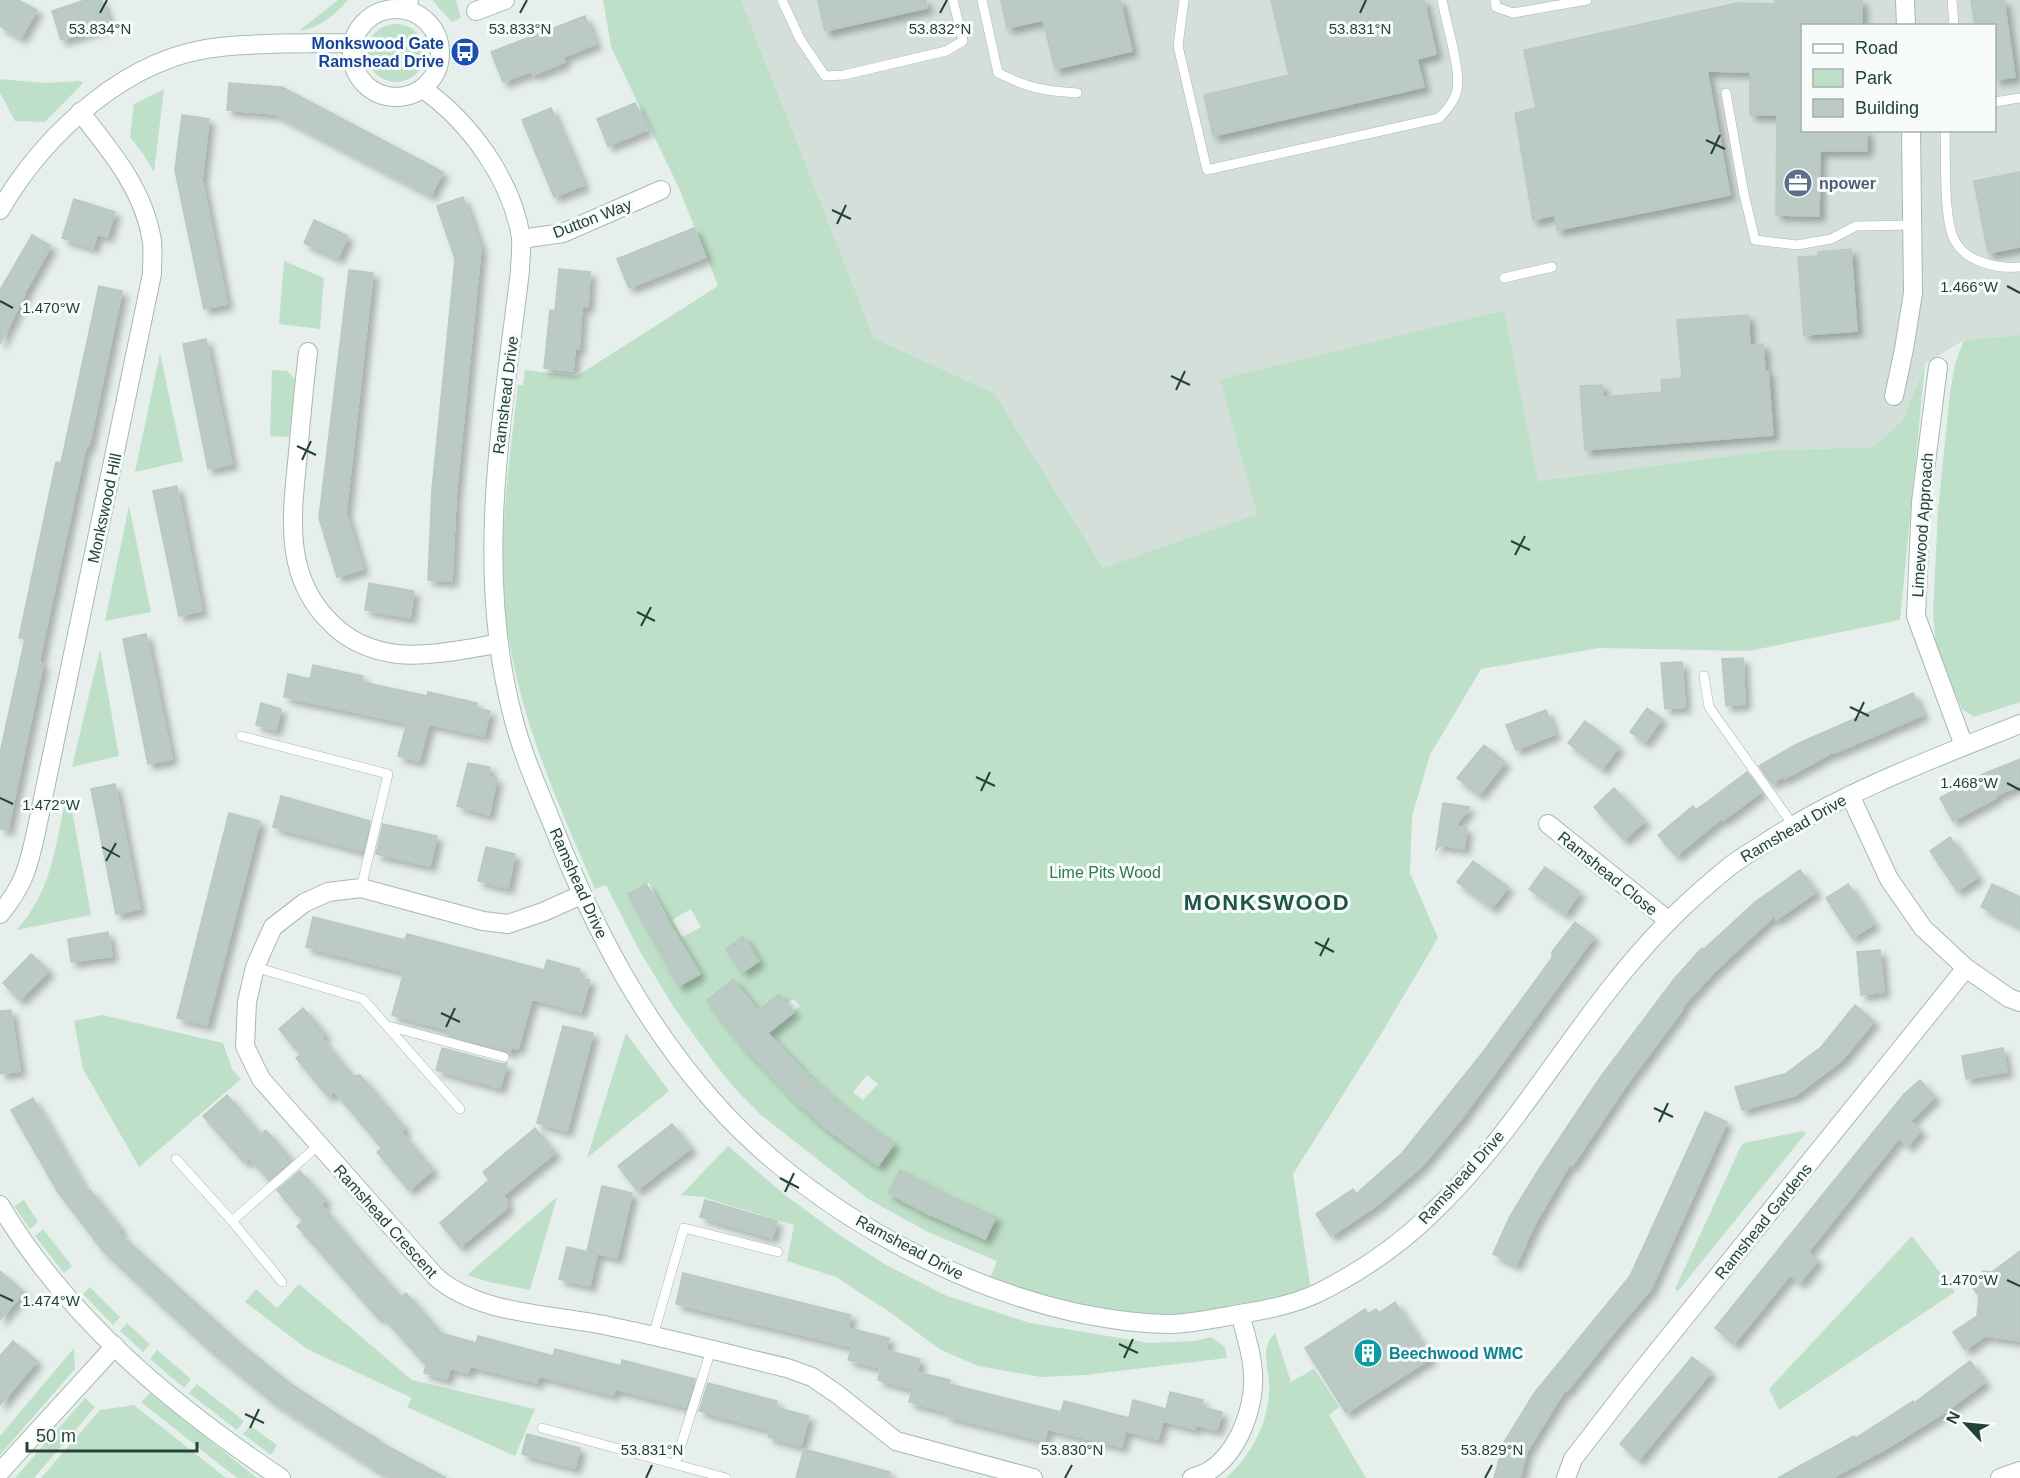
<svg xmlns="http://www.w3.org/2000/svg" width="2020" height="1478" viewBox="0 0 2020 1478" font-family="Arial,sans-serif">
  <defs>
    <filter id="shadow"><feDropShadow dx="5.5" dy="5.5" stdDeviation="3" flood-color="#0004"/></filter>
  </defs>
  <rect width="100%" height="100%" fill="#e6efeb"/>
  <!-- built -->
  <path fill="#d4dfda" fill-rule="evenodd" d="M741 0H2020V335L1964 340 1925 364 1902 421 1873 447 1774 450 1538 481 1503 310 1221 379 1257 514 1103 569 994 393 874 338ZM1802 26H1994V130H1802Z"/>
  <!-- green -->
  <path fill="#bfe0c8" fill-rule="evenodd" d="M338 0H348C334 16 319 28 299 31Z
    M432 0H456L461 18 452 22Z
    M603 0H741L874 338 994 393 1103 568 1257 514 1220 379 1504 310 1538 481 1774 450 1873 447 1902 421 1925 365 1900 620 1749 651 1599 648 1481 669 1430 755 1412 816 1410 873 1438 938 1378 1039 1293 1174 1312 1296 1175 1324 987 1286 997 1261 928 1232 868 1199 761 1115 737 1091 715 1064 675 1009 639 950 606 885 595 889C556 799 514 707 505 608 498 534 510 458 518 385H523L525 370 577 376 718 286 678 186 611 47ZM649 883 668 918 647 929 628 894ZM691 909 701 927 682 937 672 920ZM743 936 754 950 737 963 726 949ZM679 939 700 973 680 986 659 952ZM733 979V1034L707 999ZM778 994 787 1003 793 999 800 1006 779 1024 766 1021 758 1011ZM767 1033 797 1065 778 1083 748 1051ZM867 1075 878 1084 863 1100 853 1092ZM811 1078 843 1107 825 1128 792 1099ZM842 1140 894 1144 878 1166ZM900 1170 938 1191 926 1213 888 1193ZM956 1199 995 1217 985 1239 946 1221Z
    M367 53a29 29 0 1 1 58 0a29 29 0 1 1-58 0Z
    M0 79 43 83 80 81 83 83 45 122 15 121 0 93Z
    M164 89 154 172 143 154 130 137 134 104Z
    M284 261 324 278 320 329 279 324Z
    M2020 335V702L1974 717 1962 709 1936 649 1933 612 1938 511 1950 393 1955 364 1964 340Z
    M160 353 183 461 135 472Z
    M272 370 287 371 295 379 289 437 270 436Z
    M129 506 151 612 105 621Z
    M100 649 119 756 72 767Z
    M70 799 91 915 17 930C51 890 55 851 65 801Z
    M102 1015 223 1043 232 1069 241 1079 139 1167 83 1069 74 1021Z
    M626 1033 669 1091 587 1158Z
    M1803 1131 1806 1133 1678 1291 1675 1289 1741 1146 1744 1143Z
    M728 1146 785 1195 838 1234 886 1265 947 1296 1030 1323 1149 1343 1196 1341 1211 1337 1225 1347 1227 1358 1085 1375 1041 1377 978 1366 941 1350 888 1311 836 1277 787 1261 794 1225 703 1197 681 1195Z
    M557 1197 530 1290 489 1282 467 1275Z
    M24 1200 38 1222 30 1229 14 1206Z
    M43 1229 72 1266 64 1273 35 1236Z
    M1912 1236 1955 1292 1779 1410 1769 1389Z
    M299 1284 412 1380 535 1409 515 1456 407 1407 412 1398 307 1349 245 1302 256 1289 277 1308Z
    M90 1287 120 1317 113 1325 83 1294Z
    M127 1323 150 1344 143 1352 120 1331Z
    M1275 1333 1291 1382 1314 1369 1339 1407 1329 1415 1366 1478H1226C1251 1455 1267 1426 1269 1392 1271 1371 1258 1350 1275 1333Z
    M74 1348 75 1369 0 1455V1436Z
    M157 1350 191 1379 184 1388 150 1359Z
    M197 1384 244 1421 237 1430 189 1393Z
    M150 1393 257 1478H238L228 1471 141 1402Z
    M85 1398 95 1407 34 1478H15Z
    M134 1405 226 1478H41L100 1410Z
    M250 1426 277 1445 271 1455 243 1434Z"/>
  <!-- building -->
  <path fill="#bbcac4" stroke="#b8c9c2" stroke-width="1.5" filter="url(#shadow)" d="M0 0H18L37 10 21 38 0 26Z
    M85 0H102L110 25 61 40 52 11Z
    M818 0H926L927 8 825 31Z
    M1001 0H1120L1132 51 1055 69 1043 20 1007 28Z
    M1271 0H1424L1436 54 1417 59 1424 87 1213 136 1204 95 1289 75Z
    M1775 0H1862V26H1803V130H1867V151H1820L1819 216 1776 215 1777 115H1750V72L1707 71 1730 195 1557 230 1555 215 1533 220 1515 113 1536 108 1524 50 1737 3 1775 4Z
    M1971 0H2004L2015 77 1995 80V26H1975Z
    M585 16 596 44 563 57 565 62 533 75 532 71 503 82 491 52Z
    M229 83 282 87 443 172 431 195 276 114 227 110Z
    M635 103 647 130 608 146 597 119Z
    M551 108 584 185 554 197 522 120Z
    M182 115 209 119 202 180 227 304 204 309 175 170Z
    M2020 172V247L1988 253 1974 181Z
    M463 197 481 248 456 496 452 581 428 580 432 490 455 259 437 206Z
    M74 199 115 212 107 237 97 234 93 248 62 238Z
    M314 220 348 236 338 258 304 243Z
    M694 228 706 257 629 288 617 259Z
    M32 235 51 246 24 294H25L0 344V290Z
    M1851 249 1857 331 1804 335 1798 257 1818 256V252Z
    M559 269 590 272 588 307H582L579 349H575L573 371 544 368 550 310 555 311Z
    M349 270 373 273 346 513 363 569 337 577 319 518Z
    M99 286 122 291 89 446H86L48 620 39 663 43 664 8 829H0V753L25 639 19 638 56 462 61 463Z
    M1748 315 1750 345 1763 344 1765 371H1768L1773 435 1585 450 1580 386 1602 385 1603 397 1662 392 1661 380 1682 378 1677 320Z
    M206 339 232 464 208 469 183 344Z
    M177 486 202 611 179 616 153 491Z
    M369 583 414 591 410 618 365 610Z
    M146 634 172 759 148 764 123 639Z
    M1743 658 1745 704 1726 706 1722 659Z
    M1682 662 1685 707 1665 709 1661 663Z
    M313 665 363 676 362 682 427 696 428 692 477 703 476 708 490 711 484 736 429 724 419 761 398 756 407 723 284 697 288 674 310 679Z
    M1913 693 1923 715 1834 753 1833 752 1784 779 1783 776 1772 784 1759 766 1797 744Z
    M261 703 281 709 276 730 256 725Z
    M1647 708 1662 719 1645 742 1630 732Z
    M1546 710 1555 734 1516 750 1506 725Z
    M1585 721 1619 747 1602 769 1568 743Z
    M1484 745 1505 762 1479 795 1457 778Z
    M2020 759V785L1995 796 1996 798 1953 821 1940 798 1983 774Z
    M468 763 490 767 488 777 497 778 489 815 457 806Z
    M1747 772 1761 792 1723 820 1722 818 1676 856 1658 835 1693 806 1696 810Z
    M115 784 140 909 116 914 91 789Z
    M1614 788 1645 821 1624 840 1594 807Z
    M281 796 370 821 363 851 273 827Z
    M1443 803 1470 807 1455 826 1467 828 1464 849 1440 845 1436 850Z
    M229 813 260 821 207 1025 177 1018Z
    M383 824 437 836 430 866 376 854Z
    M1950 837 1978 877 1957 891 1930 851Z
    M486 847 515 854 508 888 478 881Z
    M1473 861 1508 887 1492 908 1457 882Z
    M1545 867 1580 892 1565 914 1529 889Z
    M1800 870 1816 892 1776 920 1774 916 1714 972 1681 1008 1683 1009 1625 1087 1572 1166 1570 1164 1537 1220 1516 1265 1493 1254 1510 1216 1539 1169 1599 1079 1674 979 1702 948 1704 949 1755 902Z
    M646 884 700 974 679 986 628 894Z
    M1848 884 1874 924 1852 938 1826 898Z
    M1992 884 2020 897V926L1981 907Z
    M313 917 405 940 407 934 544 970 547 960 580 969 578 977 590 980 581 1012 532 999 518 1049 511 1047 510 1053 506 1050 446 1035 448 1030 392 1015 404 972 306 947Z
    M1575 922 1594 937 1462 1118 1422 1166 1376 1206 1331 1236 1316 1214 1353 1189 1356 1194 1402 1153 1483 1052 1552 958V952Z
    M108 932 112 956 71 962 68 939Z
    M743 936 759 961 743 972 726 949Z
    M1880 950 1884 992 1861 995 1857 952Z
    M31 954 49 971 20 1000 3 983Z
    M733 979 758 1011 779 994 794 1012 768 1033 809 1077 845 1109 894 1144 878 1166 825 1128 793 1099 741 1044 707 1000Z
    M1855 1005 1874 1021 1842 1060 1796 1095 1742 1110 1735 1087 1785 1074 1821 1047Z
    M303 1008 325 1034 321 1037 352 1076 360 1075 405 1128 401 1132 433 1170 409 1190 377 1152 382 1148 334 1091 328 1097 296 1058 301 1055 279 1029Z
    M11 1010 20 1071 0 1074V1011Z
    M563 1026 593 1033 567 1131 537 1123Z
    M442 1048 502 1064 507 1063 500 1088 436 1070Z
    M2003 1048 2007 1072 1966 1079 1962 1056Z
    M1920 1080 1935 1097 1910 1121 1921 1130 1908 1146 1899 1138 1808 1252 1818 1260 1800 1283 1790 1275 1734 1344 1715 1328 1904 1094Z
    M227 1095 261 1135 266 1130 288 1156 291 1161 269 1180 249 1158 244 1162 203 1116Z
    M33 1098 87 1192 90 1190 121 1229 118 1232 180 1289 241 1344 291 1384 338 1415 379 1440 378 1441 446 1478H393L374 1468 273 1402 211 1351 163 1307 104 1252 58 1192 11 1110Z
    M1705 1112 1727 1122 1651 1289 1615 1331 1567 1391 1565 1390 1527 1451 1520 1478H1494L1504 1442 1535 1392 1630 1276Z
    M672 1124 691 1148 637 1190 618 1166Z
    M535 1128 555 1153 503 1196 507 1200V1208L460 1247 440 1223 489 1180 483 1172Z
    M900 1170 945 1194 996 1217 985 1239 926 1213 888 1193Z
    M300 1171 326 1200 321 1205 368 1260 401 1297 406 1293 441 1333 476 1343 478 1336 553 1356 555 1349 621 1366 622 1360 695 1379 686 1407 615 1389 613 1395 539 1376 537 1383 470 1366 468 1373 450 1368 447 1379 424 1373 426 1365 381 1315 378 1318 297 1226 303 1221 277 1190Z
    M602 1186 632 1193 617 1258 587 1251Z
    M705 1200 777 1221 772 1238 700 1217Z
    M567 1247 597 1254 590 1286 559 1279Z
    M2020 1251V1341L1985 1336 1965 1350 1953 1332 1977 1316 1979 1296 1973 1288 1982 1280 1983 1271 1992 1272Z
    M0 1271 24 1292 0 1320Z
    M683 1273 851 1315 848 1328 889 1338 886 1350 920 1359 917 1372 950 1380 949 1384 1061 1412 1064 1401 1129 1418 1133 1400 1166 1409 1158 1439 1126 1431V1428L1122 1447 1047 1429 1045 1441 946 1416 947 1412 909 1402 912 1389 878 1380 881 1368 848 1360 852 1347 676 1304Z
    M1395 1302 1431 1358 1346 1413 1305 1348 1365 1309 1368 1314 1376 1309 1379 1313Z
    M13 1341 37 1361 0 1405V1356Z
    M1692 1357 1711 1372 1639 1460 1620 1444Z
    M1970 1361 1985 1382 1947 1411 1887 1448 1832 1478H1778L1854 1436 1856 1438 1913 1401 1914 1403Z
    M708 1383 777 1401 775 1407 809 1416 801 1446 768 1437 770 1430 699 1411Z
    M1170 1392 1203 1400 1201 1407 1222 1412 1217 1430 1196 1425 1195 1429 1163 1421Z
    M527 1434 580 1448 575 1468 522 1454Z
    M804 1449 890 1472 889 1478H796Z"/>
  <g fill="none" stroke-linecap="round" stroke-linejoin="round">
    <!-- lane casing -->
    <g stroke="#a8b8b2" stroke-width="10">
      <path id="lane" d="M782 0 800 39 825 76 844 75 946 51 963 41 953 0
        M982 0 998 73C1029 88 1043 91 1077 93
        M1184 0 1178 46 1207 170 1439 118C1446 111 1455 101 1457 90 1461 69 1446 23 1442 0
        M1495 0 1496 7 1513 13 1587 0
        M1952 0 1954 26
        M1726 93 1744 194 1755 240 1797 245 1831 239 1856 226 1913 225
        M1994 102 2020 98
        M1945 130C1946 157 1943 220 1955 241 1966 262 1997 269 2020 267
        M1504 278 1552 267
        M1704 676 1709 707 1793 825
        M241 736 388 774 361 888
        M255 967 363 999 460 1109
        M388 1026 504 1057
        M176 1159 232 1221 282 1282
        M232 1221 319 1145
        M653 1336 684 1228 778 1252
        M542 1428 726 1478
        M675 1464 711 1350"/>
    </g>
    <!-- street casing -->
    <g stroke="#a8b8b2" stroke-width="20">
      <path id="street" d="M1905 0 1906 26
        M407 10 409 0
        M476 11 505 0
        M521 239 563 233 661 190
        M308 352C304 386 301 419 298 453 292 515 282 576 332 624 349 641 373 651 397 654 430 657 465 649 497 644
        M1938 367 1921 502 1916 616 1964 746
        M1894 396 1904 349 1913 293 1911 130
        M1850 795 1889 879 1923 928 1966 968 2009 998 2020 1002
        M1548 824 1669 921
        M581 895 543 912 508 924 483 921 361 888 328 892 304 903 273 927 255 967 247 1002 245 1046 261 1079 435 1276C479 1316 557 1314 613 1327 671 1339 729 1354 787 1368L812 1377 837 1394 896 1441 1033 1478
        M0 914C24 885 28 868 36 832L152 274C152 263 153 251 152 241 144 190 111 151 80 112
        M0 1472 115 1346
        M1192 1478C1197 1476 1204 1474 1209 1471 1239 1452 1255 1407 1253 1373 1252 1353 1245 1333 1240 1314
        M1566 1478 1573 1459 1631 1384 1966 968"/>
    </g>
    <!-- secondary casing -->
    <g stroke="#a4bbb3" stroke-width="20">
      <path id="secondary" d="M352 53a44 44 0 1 1 88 0a44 44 0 1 1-88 0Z
        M423 89C470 122 512 180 521 238 522 249 520 261 520 271 502 420 474 569 513 717 523 757 541 795 556 833 595 930 643 1022 713 1101 802 1202 942 1282 1073 1312 1106 1319 1139 1324 1172 1324 1196 1323 1222 1317 1246 1313 1271 1309 1295 1304 1318 1293 1358 1273 1398 1246 1430 1215 1521 1129 1578 1014 1665 925 1685 904 1708 884 1730 866 1743 856 1758 848 1771 839 1848 790 1935 758 2020 724
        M0 210C45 133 128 56 220 47 264 42 309 44 353 43
        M0 1205C67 1318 173 1406 281 1478
        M2000 1478 2020 1471"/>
    </g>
    <!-- lane -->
    <use href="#lane" stroke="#fff" stroke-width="9"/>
    <!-- street -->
    <use href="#street" stroke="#fff" stroke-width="18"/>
    <!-- secondary -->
    <use href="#secondary" stroke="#fff" stroke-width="18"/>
  </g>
  <!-- ticks -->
  <path fill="none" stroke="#24423a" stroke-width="2" d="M100 13 107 0M520 13 527 0M940 13 947 0M1360 13 1366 0M1706 140 1725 149M1711 154 1720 135M832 210 851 219M837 224 846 205M2007 286 2020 293M0 301 13 308M1171 376 1190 385M1176 390 1185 371M297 446 316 455M302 460 311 441M1511 541 1530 550M1515 555 1525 536M637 612 655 621M641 626 651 607M1850 707 1869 716M1855 721 1864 702M976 777 995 786M2007 783 2020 790M981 791 990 772M0 798 13 804M102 847 120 857M106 861 116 843M1315 942 1334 952M1320 956 1329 938M441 1013 460 1022M446 1027 455 1008M1654 1108 1673 1117M1659 1122 1668 1103M780 1178 799 1188M785 1192 794 1173M2007 1280 2020 1286M0 1295 13 1301M1119 1344 1138 1353M1124 1358 1133 1339M245 1414 264 1423M250 1428 259 1409M646 1478 652 1465M1065 1478 1072 1465M1485 1478 1492 1465"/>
  <!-- icons -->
  <defs>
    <g id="bus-disc" transform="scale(1.5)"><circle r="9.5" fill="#1a4fb4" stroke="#f7fbf9"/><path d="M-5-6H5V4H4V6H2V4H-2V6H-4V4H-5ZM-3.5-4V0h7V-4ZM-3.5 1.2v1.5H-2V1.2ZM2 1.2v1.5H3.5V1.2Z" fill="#fff"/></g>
    <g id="office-disc" transform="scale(1.5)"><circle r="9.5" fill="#5c6f8a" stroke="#f7fbf9"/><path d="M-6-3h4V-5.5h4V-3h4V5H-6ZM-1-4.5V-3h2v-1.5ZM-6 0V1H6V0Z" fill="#fff"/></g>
    <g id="building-disc" transform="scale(1.5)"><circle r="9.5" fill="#0f9aa8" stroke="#f7fbf9"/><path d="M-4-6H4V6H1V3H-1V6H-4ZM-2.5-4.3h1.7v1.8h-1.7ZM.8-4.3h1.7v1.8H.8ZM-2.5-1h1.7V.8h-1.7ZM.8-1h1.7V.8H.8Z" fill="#fff"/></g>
  </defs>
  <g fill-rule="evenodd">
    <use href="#bus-disc" x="465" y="52"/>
    <use href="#office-disc" x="1798" y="183"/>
    <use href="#building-disc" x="1368" y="1353"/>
  </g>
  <g text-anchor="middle" stroke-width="6" stroke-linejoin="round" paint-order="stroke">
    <!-- transit labels -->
    <g font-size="16" font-weight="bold" fill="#164399" stroke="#f7fbf9" text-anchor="end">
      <text x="444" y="49">Monkswood Gate<tspan x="444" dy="18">Ramshead Drive</tspan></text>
    </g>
    <!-- service labels -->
    <g font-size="16" font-weight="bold" fill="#4e5e75" stroke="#f7fbf9" text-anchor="start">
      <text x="1819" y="189">npower</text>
    </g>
    <!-- street labels -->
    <g font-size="16" fill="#24423a" stroke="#f7fbf9">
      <text transform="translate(592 218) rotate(-21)" y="6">Dutton Way</text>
      <text transform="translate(505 395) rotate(-83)" y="6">Ramshead Drive</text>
      <text transform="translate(104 508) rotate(-78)" y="6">Monkswood Hill</text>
      <text transform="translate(1922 525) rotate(-86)" y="6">Limewood Approach</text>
      <text transform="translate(1793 828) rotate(-30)" y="6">Ramshead Drive</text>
      <text transform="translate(1608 873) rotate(39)" y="6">Ramshead Close</text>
      <text transform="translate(579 883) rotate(66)" y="6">Ramshead Drive</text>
      <text transform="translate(1461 1177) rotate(-48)" y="6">Ramshead Drive</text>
      <text transform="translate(386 1221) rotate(48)" y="6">Ramshead Crescent</text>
      <text transform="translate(1763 1221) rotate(-51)" y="6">Ramshead Gardens</text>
      <text transform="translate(910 1247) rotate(28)" y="6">Ramshead Drive</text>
    </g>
    <!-- park labels -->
    <g font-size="16" fill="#2d7a4b" stroke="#f7fbf9">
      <text x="1105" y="878">Lime Pits Wood</text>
    </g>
    <!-- culture labels -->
    <g font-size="16" font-weight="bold" fill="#0d838f" stroke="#f7fbf9" text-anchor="start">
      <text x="1389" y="1359">Beechwood WMC</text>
    </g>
    <!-- district labels -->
    <g font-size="22" font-weight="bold" letter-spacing="1.5" fill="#1f5548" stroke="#f7fbf9">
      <text x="1267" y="910">MONKSWOOD</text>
    </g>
  </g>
  <g font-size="15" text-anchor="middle" fill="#24423a" stroke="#f7fbf9" stroke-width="6" stroke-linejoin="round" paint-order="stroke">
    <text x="100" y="34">53.834°N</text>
    <text x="520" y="34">53.833°N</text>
    <text x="940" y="34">53.832°N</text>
    <text x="1360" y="34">53.831°N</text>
    <text x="1969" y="292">1.466°W</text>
    <text x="51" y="313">1.470°W</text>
    <text x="1969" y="788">1.468°W</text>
    <text x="51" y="810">1.472°W</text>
    <text x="1969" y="1285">1.470°W</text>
    <text x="51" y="1306">1.474°W</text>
    <text x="652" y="1455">53.831°N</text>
    <text x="1072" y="1455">53.830°N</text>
    <text x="1492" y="1455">53.829°N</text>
  </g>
  <!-- legend -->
  <rect x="1801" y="24" width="195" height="108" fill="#f7fbf9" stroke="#a3b1ad" stroke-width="1.5"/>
  <rect x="1813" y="44" width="30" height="9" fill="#ffffff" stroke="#a3b1ad" stroke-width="1.5"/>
  <text x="1855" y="54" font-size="18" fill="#24423a">Road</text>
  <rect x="1813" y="69" width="30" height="18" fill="#bfe0c8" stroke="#a3b1ad" stroke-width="1.5"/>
  <text x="1855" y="84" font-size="18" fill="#24423a">Park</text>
  <rect x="1813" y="99" width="30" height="18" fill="#bbcac4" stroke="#a3b1ad" stroke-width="1.5"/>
  <text x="1855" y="114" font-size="18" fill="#24423a">Building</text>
  <!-- north arrow -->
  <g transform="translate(1966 1424) rotate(296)" stroke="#f7fbf9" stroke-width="4.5" paint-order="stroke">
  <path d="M0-4.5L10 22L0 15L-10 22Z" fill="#24423a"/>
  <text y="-9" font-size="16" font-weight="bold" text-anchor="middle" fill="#24423a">N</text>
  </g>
  <!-- scale -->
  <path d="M27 1442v9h170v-9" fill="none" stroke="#24423a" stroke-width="3"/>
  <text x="36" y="1442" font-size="18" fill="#24423a" stroke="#f7fbf9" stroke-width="4.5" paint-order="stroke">50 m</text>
</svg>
